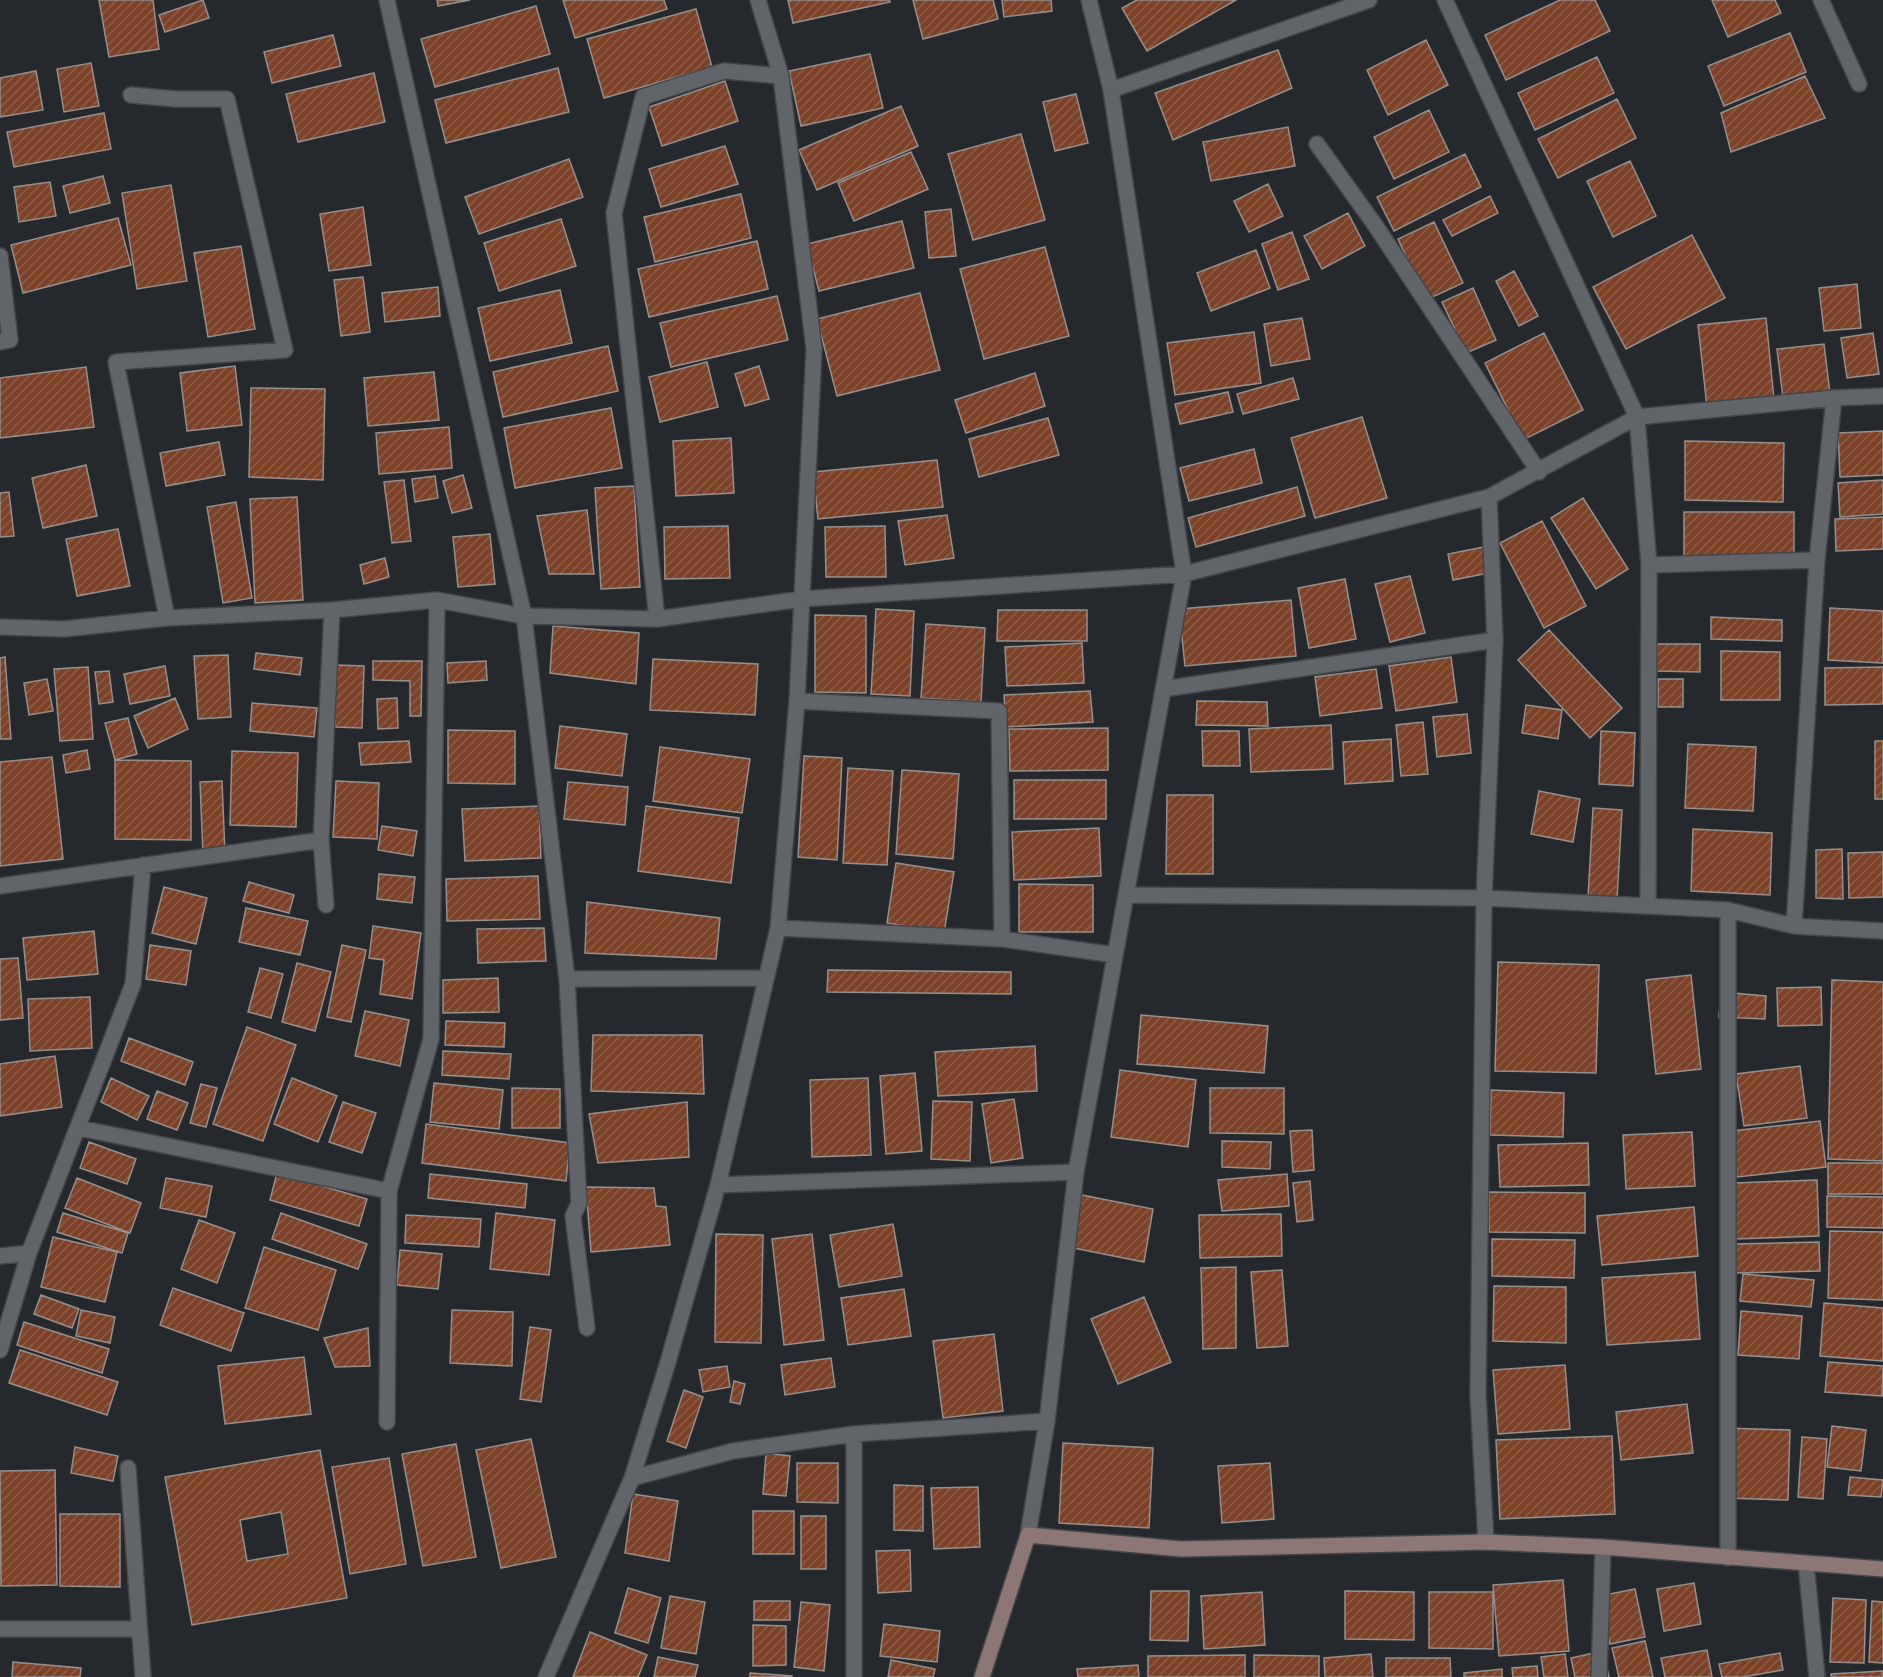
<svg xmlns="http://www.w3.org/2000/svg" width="1883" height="1677" viewBox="0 0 1883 1677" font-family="'Sofia Sans Condensed',sans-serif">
  <defs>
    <pattern id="building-hatch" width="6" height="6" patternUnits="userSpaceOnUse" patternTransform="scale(1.5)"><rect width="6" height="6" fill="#7c4227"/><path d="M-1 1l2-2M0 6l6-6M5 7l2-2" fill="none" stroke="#8e5d46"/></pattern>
  </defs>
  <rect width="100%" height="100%" fill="#25282c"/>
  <!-- building -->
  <path fill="url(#building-hatch)" stroke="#97908d" stroke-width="1.5" fill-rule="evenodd" d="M99 0H153L159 49 109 57Z
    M203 0 209 18 165 32 159 15Z
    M437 0H470L438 6Z
    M563 0H664L667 9 575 38Z
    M788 0H889L890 2 793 23Z
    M913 0H993L998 19 923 39Z
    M1002 0H1051L1052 11 1004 17Z
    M1137 0H1236L1147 51 1122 8Z
    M1560 0H1595L1610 31 1506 80 1485 35Z
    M1712 0H1775L1781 13 1728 37Z
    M536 6 550 54 435 87 421 39Z
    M696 9 712 67 604 98 587 39Z
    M1790 33 1806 72 1724 106 1708 66Z
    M333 35 341 66 272 83 264 52Z
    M1426 40 1448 85 1388 115 1367 70Z
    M1278 50 1292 88 1173 140 1155 93Z
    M870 54 883 108 801 126 789 71Z
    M1597 57 1614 93 1535 130 1518 93Z
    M91 63 99 106 64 112 57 69Z
    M558 68 569 112 446 143 435 100Z
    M36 71 43 110 0 117V78Z
    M374 73 385 122 298 142 286 94Z
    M1805 76 1825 118 1731 152 1721 113Z
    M725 81 738 121 662 146 649 107Z
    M1076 94 1088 143 1055 151 1043 102Z
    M1617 99 1636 138 1558 178 1538 139Z
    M901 106 918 146 817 190 799 150Z
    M1429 110 1449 152 1394 179 1374 137Z
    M104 113 111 149 14 167 7 132Z
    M1288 127 1295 166 1211 181 1203 142Z
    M1021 134 1045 220 973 240 948 154Z
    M725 146 738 184 661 207 649 169Z
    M911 152 928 189 854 221 838 183Z
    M1465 154 1481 187 1394 231 1377 197Z
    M569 159 583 197 479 234 465 197Z
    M1630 161 1656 216 1613 237 1587 181Z
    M103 176 110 203 70 213 63 186Z
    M50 182 56 216 19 222 14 187Z
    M1268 184 1283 216 1249 232 1234 201Z
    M171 185 187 281 137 289 122 193Z
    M741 194 751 238 655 262 644 217Z
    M1490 196 1498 213 1452 236 1443 220Z
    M363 207 371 265 329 271 320 214Z
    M951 209 956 256 929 258 925 212Z
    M1348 213 1365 246 1322 269 1304 236Z
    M118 218 131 265 23 293 11 245Z
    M561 219 576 266 499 291 484 243Z
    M902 221 914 268 819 291 807 244Z
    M1434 222 1463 283 1426 300 1398 239Z
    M1292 232 1309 279 1278 290 1262 244Z
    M1692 235 1725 298 1626 349 1593 287Z
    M757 241 768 289 649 317 638 269Z
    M241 246 255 329 208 337 194 253Z
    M1045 247 1069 336 984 359 960 269Z
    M1256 250 1270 288 1211 311 1197 273Z
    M1514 271 1538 316 1519 326 1496 281Z
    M363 277 370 332 341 336 334 280Z
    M1857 284 1861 328 1824 331 1819 288Z
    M438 287 440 316 385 322 382 293Z
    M1473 288 1496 340 1466 353 1442 302Z
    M560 290 572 343 490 361 478 308Z
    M920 293 940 370 837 396 817 319Z
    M777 296 788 340 671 367 660 323Z
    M1302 318 1310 359 1271 366 1264 324Z
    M1766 318 1774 400 1707 407 1698 325Z
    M1254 332 1261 383 1175 395 1167 343Z
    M1544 333 1583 410 1523 440 1485 363Z
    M1873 333 1879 374 1847 378 1841 338Z
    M1824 344 1830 394 1783 398 1777 349Z
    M608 346 618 391 503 417 493 372Z
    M707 362 718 407 660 422 649 377Z
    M235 366 242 425 187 431 180 373Z
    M759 366 769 399 745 406 735 374Z
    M86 367 94 427 0 438V378Z
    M434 372 439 420 368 426 364 378Z
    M1035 373 1045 406 966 433 955 400Z
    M1293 378 1299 399 1243 414 1237 394Z
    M251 388 325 389 323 480 249 477Z
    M1228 392 1233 412 1180 424 1175 404Z
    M611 408 622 468 515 488 504 428Z
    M1362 417 1387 498 1315 518 1291 438Z
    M1048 418 1059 455 979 477 969 439Z
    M449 427 452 468 379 474 376 433Z
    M1883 431V475L1840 477 1838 433Z
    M731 438 734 493 676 496 673 441Z
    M1685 441 1784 443 1783 502 1685 500Z
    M219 442 225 475 166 486 160 453Z
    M1254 449 1262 483 1189 501 1180 468Z
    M937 460 943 507 818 519 813 472Z
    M86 465 97 516 43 528 32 478Z
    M463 475 472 508 452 513 443 481Z
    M435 476 438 498 415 502 412 479Z
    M404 480 411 541 392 543 384 482Z
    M1883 480V514L1840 517 1838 483Z
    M634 486 640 587 601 589 595 488Z
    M1297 487 1305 516 1196 547 1188 518Z
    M9 492 14 536 0 537V493Z
    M297 497 303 600 255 603 250 499Z
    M1583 498 1628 569 1596 589 1551 518Z
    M236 502 252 598 223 603 207 507Z
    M587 510 594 574H549L537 516Z
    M1684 512H1794V556H1684Z
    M947 515 954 558 905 565 898 521Z
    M1883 517V549L1836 551 1835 519Z
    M1542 521 1586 606 1544 628 1500 543Z
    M728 526 730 578 665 579 664 527Z
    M885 526 886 577H826L825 527Z
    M118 529 130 586 77 596 66 539Z
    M490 534 495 584 458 587 453 537Z
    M1484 547 1489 573 1453 580 1448 554Z
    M385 558 389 577 364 584 360 565Z
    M1410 576 1425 633 1390 642 1375 584Z
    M1345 579 1356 639 1309 648 1298 588Z
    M1291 600 1296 656 1185 666 1179 609Z
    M1830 608 1883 611V663L1828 660Z
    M876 609 914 611 910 696 871 694Z
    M998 610H1087V641H997Z
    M815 615 866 616V693L815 692Z
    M1711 617 1782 620V641L1711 639Z
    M926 624 985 628 981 702 921 698Z
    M553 626 639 633 636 684 550 673Z
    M1549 630 1622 708 1590 738 1518 660Z
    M1082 643 1084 683 1007 686 1005 647Z
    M1657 644H1700V672L1656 671Z
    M1721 651 1780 652V700H1721Z
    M256 653 302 658 300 675 254 669Z
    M228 655 231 717 198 719 194 656Z
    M5 657 11 739H0V658Z
    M1451 657 1457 702 1396 711 1389 666Z
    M653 659 758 664 755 715 650 710Z
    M373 661H422L421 716H410V681L373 680Z
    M486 661 487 680 448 683 447 663Z
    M336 665 364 666 362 728 335 727Z
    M165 666 170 696 130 704 124 674Z
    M88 667 93 739 60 741 54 669Z
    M1883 667V704L1825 705V668Z
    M1376 669 1382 708 1320 716 1315 677Z
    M109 671 113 702 99 704 95 672Z
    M47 679 53 711 29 715 24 683Z
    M1658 679H1683V707H1658Z
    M1090 691 1093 722 1006 727 1004 695Z
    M175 698 188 729 148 748 134 716Z
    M397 698 398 728 378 729 377 699Z
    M1197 701 1267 702 1268 726 1196 725Z
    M252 703 317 708 314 737 250 731Z
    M1526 705 1562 710 1558 739 1522 733Z
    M1467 714 1471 753 1437 757 1433 717Z
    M128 718 137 754 115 760 105 723Z
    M1423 722 1428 774 1401 776 1396 725Z
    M1331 725 1333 769 1251 772 1249 729Z
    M560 726 627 734 622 776 555 768Z
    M1108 728V770L1010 771 1009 729Z
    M448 730 515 731V784L448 783Z
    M1202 731H1239L1240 766H1203Z
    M1601 731 1635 733 1633 786 1599 784Z
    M1391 739 1393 781 1345 784 1343 742Z
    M409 741 411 762 361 765 359 743Z
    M1875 741H1883V799H1875Z
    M1688 744 1756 747 1753 811 1685 808Z
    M660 747 750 759 742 813 653 801Z
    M87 750 90 769 66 773 63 755Z
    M232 751 298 753 296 827 230 825Z
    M804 756 842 758 837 860 798 857Z
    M52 757 63 859 0 866V762Z
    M115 760 191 761V840L115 839Z
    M848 768 893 771 887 865 843 863Z
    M902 770 959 774 953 859 896 854Z
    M1014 780H1106V819H1014Z
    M222 781 225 854 203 855 200 782Z
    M336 781 379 783 377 839 333 837Z
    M568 782 628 787 625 825 564 819Z
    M1539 791 1580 799 1573 842 1531 834Z
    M1167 795H1213V874H1166Z
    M539 806 541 858 465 861 462 809Z
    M646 806 739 818 731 883 638 871Z
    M1593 808 1622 810 1617 900 1588 898Z
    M382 826 417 831 413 856 378 850Z
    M1099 828 1101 876 1014 880 1012 832Z
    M1693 829 1772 833 1770 895 1691 891Z
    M1842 849 1843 899 1816 898V850Z
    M1883 852V897L1849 898 1848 853Z
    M896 863 954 872 944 933 887 923Z
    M379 874 415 877 412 903 377 899Z
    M538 876 540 919 447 921 446 879Z
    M249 882 294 895 289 913 243 901Z
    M1019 884 1093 885V932H1019Z
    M164 887 207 898 196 944 152 933Z
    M587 902 720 918 716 959 585 953Z
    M246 908 308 921 300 955 239 942Z
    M373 926 421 933 412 999 380 994 384 960 369 958Z
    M544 928 546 961 478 963 477 929Z
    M94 931 98 974 27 980 23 938Z
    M150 945 191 951 186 985 146 979Z
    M342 945 366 950 351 1022 327 1017Z
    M18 958 23 1018 0 1020V959Z
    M1498 962 1599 965 1596 1073 1495 1071Z
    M297 963 331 972 315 1031 282 1022Z
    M260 968 283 974 271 1018 248 1012Z
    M828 970 1011 972V994L827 992Z
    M1691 975 1701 1069 1656 1074 1646 980Z
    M498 978 499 1012 443 1013V980Z
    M1832 980 1883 982V1161L1828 1159Z
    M1821 987 1822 1025 1778 1026 1777 988Z
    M1721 992 1766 996 1765 1019 1719 1017Z
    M90 997 92 1048 30 1051 28 999Z
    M365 1011 409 1020 400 1066 355 1056Z
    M1141 1015 1268 1026 1264 1073 1137 1064Z
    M446 1021 505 1023 504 1047 445 1045Z
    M247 1027 296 1045 263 1141 213 1124Z
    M593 1035H702L704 1094 591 1091Z
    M129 1038 193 1062 185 1085 121 1061Z
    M1035 1046 1037 1091 938 1096 935 1052Z
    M443 1051 511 1054 509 1079 442 1075Z
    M55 1056 62 1107 0 1116V1064Z
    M1800 1066 1807 1118 1744 1126 1736 1074Z
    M1120 1070 1196 1080 1188 1147 1111 1137Z
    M915 1073 922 1151 886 1154 880 1076Z
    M111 1078 149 1096 137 1120 101 1102Z
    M292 1078 337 1096 318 1142 274 1124Z
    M868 1078 871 1155 812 1157 810 1080Z
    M434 1083 503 1090 499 1129 430 1122Z
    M201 1084 217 1088 206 1127 190 1123Z
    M512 1088 560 1089V1128H512Z
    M1210 1088H1284V1134L1210 1133Z
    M1491 1090 1564 1093 1563 1137 1490 1135Z
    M157 1091 188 1103 177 1130 147 1119Z
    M1014 1099 1023 1158 991 1163 982 1104Z
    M933 1101 972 1102 970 1161 931 1159Z
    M343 1102 376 1113 362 1153 329 1142Z
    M687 1102 689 1157 598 1163 589 1114Z
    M1820 1121 1826 1167 1737 1177 1732 1131Z
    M426 1124 570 1143 566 1181 422 1163Z
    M1312 1130 1314 1170 1293 1172 1290 1131Z
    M1692 1132 1695 1186 1626 1189 1623 1135Z
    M1222 1141 1271 1142 1270 1169 1222 1167Z
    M89 1142 136 1159 127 1184 80 1168Z
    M1588 1143 1589 1185 1500 1187 1498 1145Z
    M1828 1163H1883V1194H1828Z
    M277 1173 367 1199 359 1226 270 1200Z
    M430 1174 527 1184 525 1208 428 1198Z
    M1287 1174 1289 1206 1222 1211 1218 1180Z
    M77 1178 141 1203 130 1233 65 1208Z
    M166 1178 212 1186 206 1217 160 1208Z
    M1817 1180 1819 1236 1735 1239 1733 1183Z
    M1310 1181 1313 1220 1297 1222 1293 1183Z
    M586 1187 654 1188 656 1206 666 1207 670 1245 591 1252Z
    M1489 1192 1585 1193V1233L1489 1232Z
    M1082 1195 1153 1209 1144 1262 1073 1248Z
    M1827 1196 1883 1197V1228L1827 1227Z
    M1694 1207 1698 1256 1602 1265 1597 1216Z
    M63 1213 128 1233 122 1253 57 1232Z
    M281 1213 367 1244 358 1269 272 1239Z
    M496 1213 555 1220 549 1275 490 1269Z
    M1281 1214 1282 1256 1200 1258 1199 1215Z
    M406 1215 481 1219 479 1247 405 1243Z
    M199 1220 235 1233 217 1283 181 1269Z
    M893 1224 902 1276 839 1287 830 1235Z
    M1830 1231 1883 1232V1300L1828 1298Z
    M716 1234 763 1235 761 1343 715 1342Z
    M812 1234 824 1340 784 1345 772 1239Z
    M53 1237 117 1252 105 1302 41 1287Z
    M1492 1239 1575 1240 1574 1278 1492 1276Z
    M1819 1242 1820 1271 1736 1273 1735 1244Z
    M264 1247 336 1270 318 1330 245 1308Z
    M400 1250 442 1254 438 1289 397 1285Z
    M1236 1267V1348L1203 1349 1201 1268Z
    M1282 1270 1288 1346 1257 1348 1251 1272Z
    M1695 1272 1700 1339 1607 1345 1602 1278Z
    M1743 1274 1814 1280 1811 1307 1740 1301Z
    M1494 1286 1566 1287V1343L1493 1341Z
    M173 1288 244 1313 231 1351 160 1325Z
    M904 1289 911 1336 848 1345 841 1298Z
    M41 1295 79 1309 72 1328 34 1314Z
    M1144 1297 1171 1362 1118 1384 1091 1319Z
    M1824 1303 1883 1308V1361L1820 1356Z
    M81 1310 115 1317 110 1343 76 1336Z
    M452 1310 513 1312 512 1366 450 1363Z
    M1741 1311 1802 1316 1799 1359 1738 1355Z
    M24 1322 109 1349 102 1373 17 1345Z
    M530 1327 551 1330 541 1402 520 1399Z
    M368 1328 370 1366 335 1367 324 1338Z
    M994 1334 1003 1411 943 1418 933 1341Z
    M20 1350 118 1382 107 1415 9 1383Z
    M304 1357 311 1414 225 1424 218 1366Z
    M831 1358 835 1387 785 1395 781 1365Z
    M1828 1362 1883 1366 1882 1396 1825 1392Z
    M1565 1365 1570 1429 1498 1434 1493 1370Z
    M727 1366 730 1387 703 1392 699 1370Z
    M734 1381 745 1384 740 1404 730 1402Z
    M684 1390 703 1397 686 1448 667 1441Z
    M1687 1404 1693 1453 1621 1460 1616 1412Z
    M1832 1426 1866 1430 1861 1471 1827 1467Z
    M1726 1428 1790 1430 1788 1500 1724 1498Z
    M1612 1436 1615 1514 1500 1519 1496 1440Z
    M1802 1437 1827 1439 1823 1499 1798 1497Z
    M531 1439 556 1557 501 1568 476 1450Z
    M1063 1443 1153 1448 1149 1528 1059 1523Z
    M456 1444 476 1557 423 1566 402 1454Z
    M75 1447 118 1456 113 1481 71 1473Z
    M320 1450 347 1598 192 1625 165 1477ZM281 1512 288 1554 247 1561 240 1520Z
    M766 1453 790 1456 786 1496 763 1494Z
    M389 1458 406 1564 350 1574 332 1467Z
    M797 1463H838V1503L797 1502Z
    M1270 1463 1274 1519 1222 1523 1218 1466Z
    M55 1470 57 1585 1 1586 0 1471Z
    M1850 1477 1883 1480 1881 1497 1848 1495Z
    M894 1485 923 1486V1531L894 1530Z
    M978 1487 980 1547 934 1549 931 1488Z
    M633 1494 678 1501 669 1561 625 1553Z
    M753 1511H794V1554H753Z
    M60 1514H120V1587L60 1586Z
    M801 1516H826V1569H801Z
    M910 1550 911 1591 878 1593 876 1551Z
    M1563 1580 1569 1651 1499 1656 1493 1585Z
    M1694 1583 1701 1624 1664 1631 1657 1589Z
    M628 1588 661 1598 648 1643 615 1633Z
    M1635 1589 1645 1637 1610 1644 1600 1596Z
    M1151 1591H1189L1188 1641 1150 1640Z
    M1345 1591 1414 1592V1640L1345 1639Z
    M1262 1592 1265 1645 1204 1649 1201 1596Z
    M1429 1592H1493V1649L1429 1648Z
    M670 1596 705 1602 696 1654 661 1648Z
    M1833 1598 1866 1600 1864 1663 1830 1662Z
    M754 1601H790V1620H754Z
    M1872 1601 1883 1602V1663L1869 1662Z
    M801 1602 830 1605 824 1671 794 1667Z
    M884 1624 940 1631 937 1662 880 1656Z
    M753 1625 786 1626V1665L753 1666Z
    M590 1632 647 1655 638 1677H573Z
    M1645 1641 1653 1677H1619L1612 1648Z
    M1707 1650 1712 1677H1665L1661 1658Z
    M1603 1651 1609 1677H1575L1571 1658Z
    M1780 1653 1783 1670 1743 1677H1722L1719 1664Z
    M1371 1654 1373 1677H1325L1324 1658Z
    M1565 1654 1568 1677H1544L1541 1657Z
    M1245 1655V1677H1148V1656Z
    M1254 1655 1319 1656V1677H1254Z
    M658 1657 698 1665 695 1677H654Z
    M1386 1658H1450L1451 1677H1386Z
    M891 1660 935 1669 933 1677H888Z
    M13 1662 81 1668 80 1677H12Z
    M1138 1665 1139 1677H1078L1077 1669Z
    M1537 1666 1538 1677H1513L1512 1668Z
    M1502 1669V1677H1464V1673Z
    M1883 1671V1677H1831V1674Z
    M750 1673 792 1676V1677H750Z"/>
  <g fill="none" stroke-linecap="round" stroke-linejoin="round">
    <!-- street casing -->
    <g stroke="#434549" stroke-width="18">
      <path id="street" d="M387 0 524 616 567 979 579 1203 573 1216 587 1328
        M1089 0 1111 90 1184 574 1489 497 1637 417 1834 398 1883 396
        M1445 0 1637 417 1649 565 1648 906
        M1821 0 1859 84
        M1111 90 1369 0
        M131 95 176 99H227L285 350 116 362 167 618
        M1317 144 1375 225 1539 472
        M0 256 10 340 0 342
        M1649 565 1817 560
        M657 619 614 213 643 97 724 71 781 76
        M0 627 64 629 167 618 332 610 437 600 524 616 657 619 802 599 1184 574 1076 1172 1047 1421 1028 1535
        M1163 689 1495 640
        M797 701 999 711 1002 939
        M0 886 321 840
        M1126 895 1484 898 1728 910 1794 926 1883 931
        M326 905 321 840 332 610
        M1794 926 1817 560 1834 398
        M778 928 1002 939 1115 955
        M567 979 766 978
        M79 1128 389 1191
        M718 1185 1076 1172
        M0 1256 29 1253
        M0 1350 29 1253 133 984 143 865
        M387 1422 389 1191 431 1039 437 600
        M128 1468 143 1677
        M632 1478 733 1451 854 1434 1047 1421
        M1486 1542 1478 1395 1484 898 1495 640 1489 497
        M1728 1558V910
        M1806 1563 1817 1677
        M0 1629H139
        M546 1677 632 1478 668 1362 718 1185 778 928 797 701 814 349 781 76 758 0
        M854 1677V1434
        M1599 1677 1603 1547"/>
    </g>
    <!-- secondary casing -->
    <g stroke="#434549" stroke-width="18">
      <path id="secondary" d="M982 1677 1028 1535 1181 1549 1486 1542 1603 1547 1883 1569"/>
    </g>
    <!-- street -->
    <use href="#street" stroke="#61656a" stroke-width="15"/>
    <!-- secondary -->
    <use href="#secondary" stroke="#8d7673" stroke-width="15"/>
  </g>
</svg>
